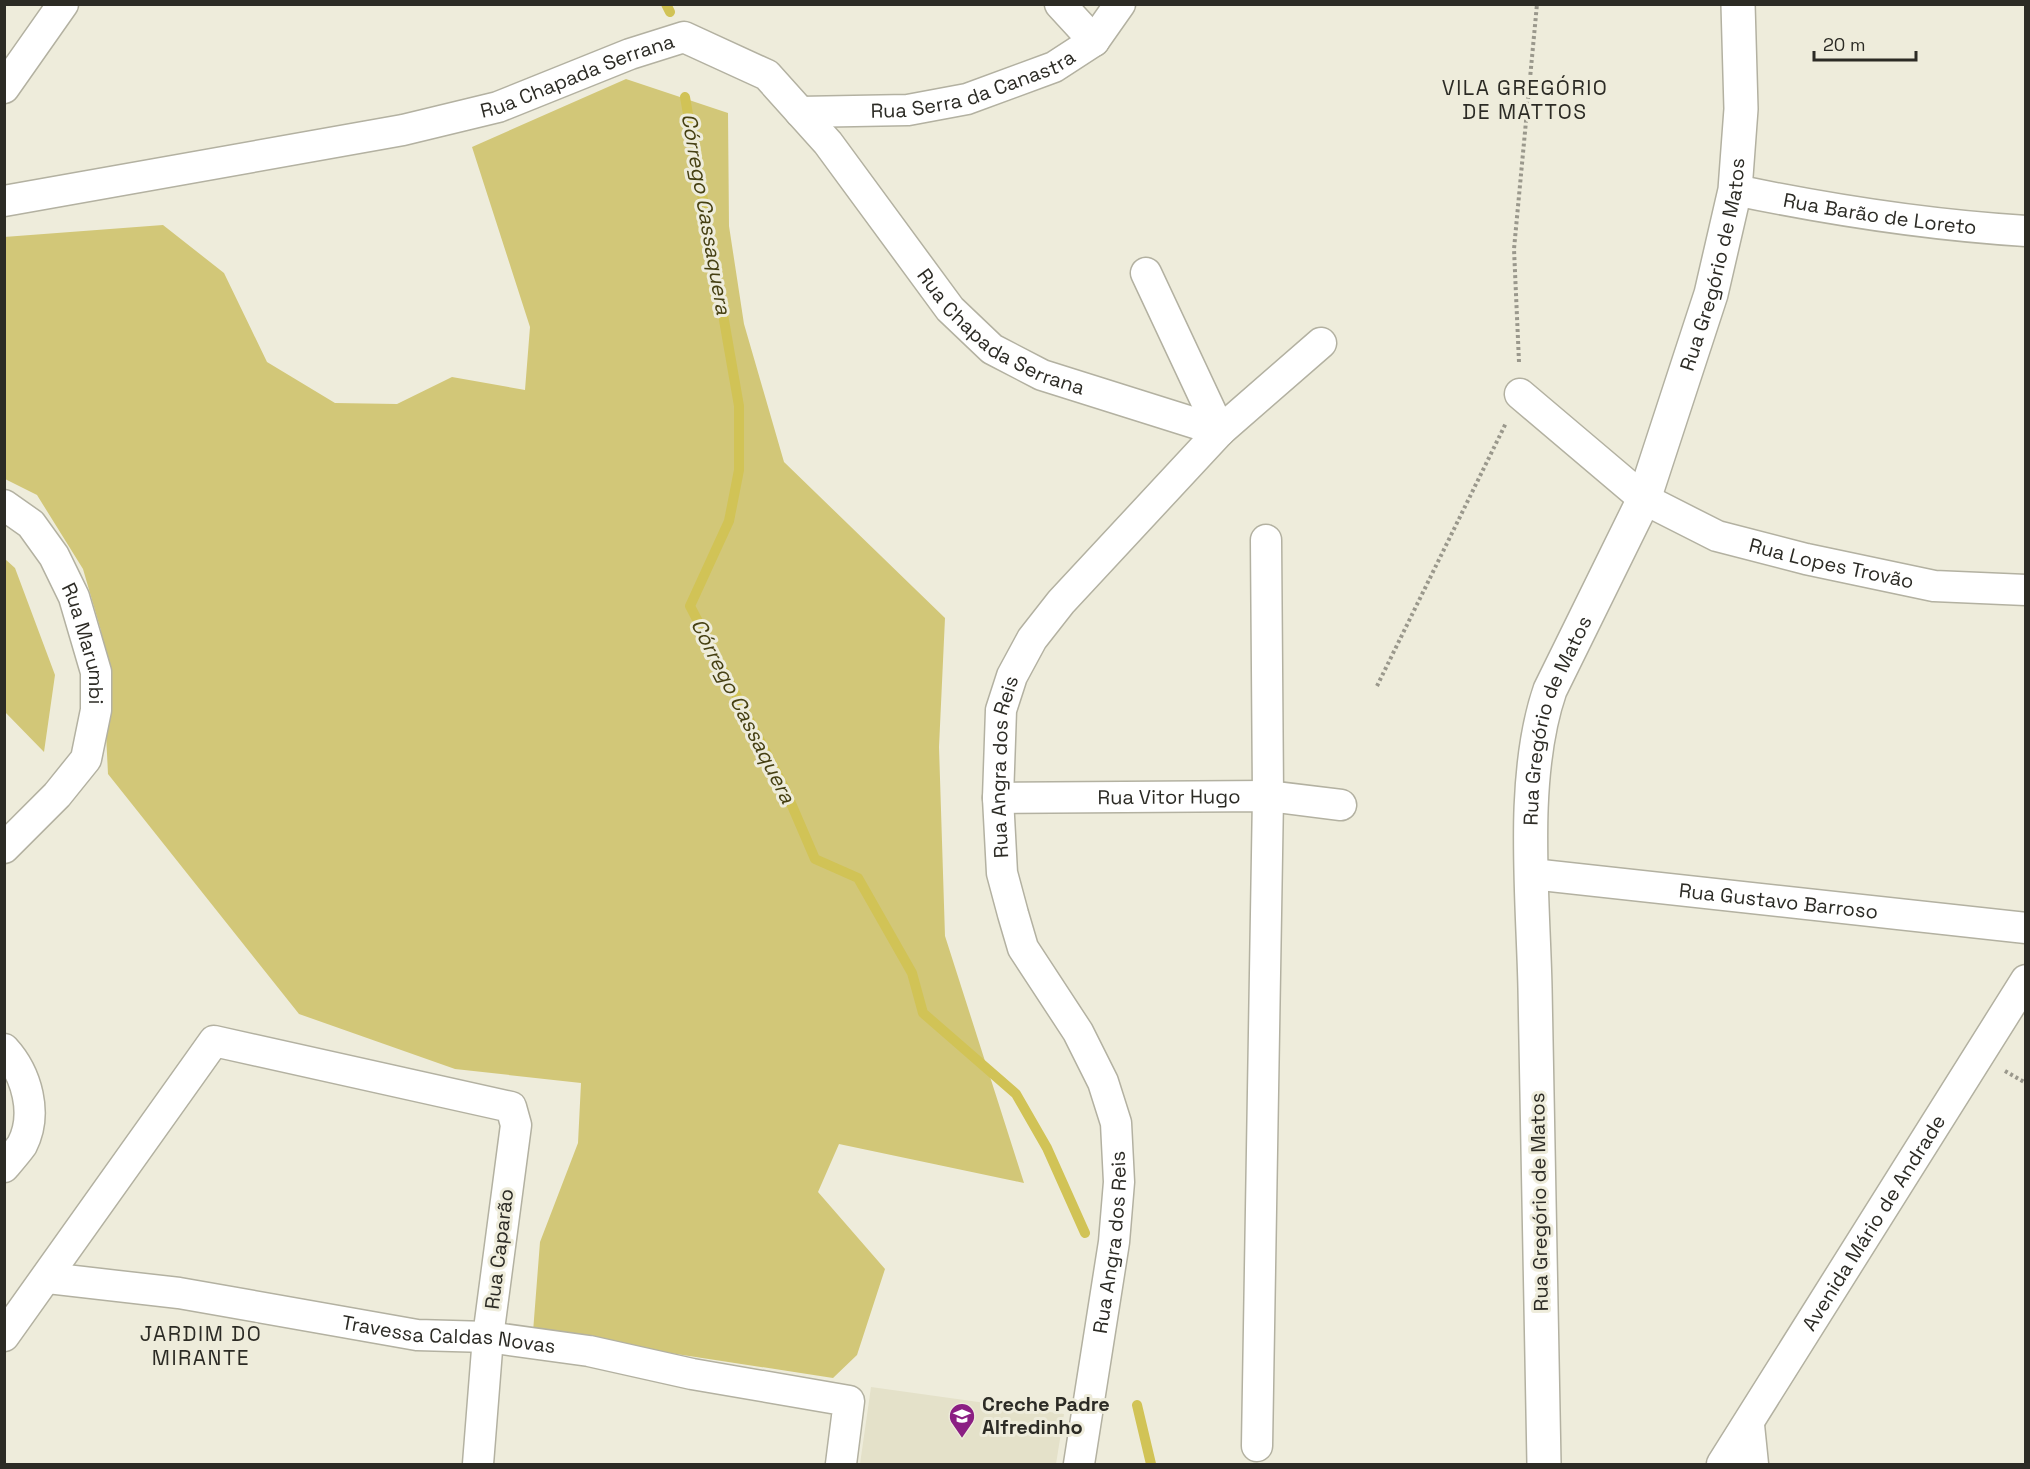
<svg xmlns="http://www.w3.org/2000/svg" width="2030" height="1469" viewBox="0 0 2030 1469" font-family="'Space Grotesk',sans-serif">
  <rect width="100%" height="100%" fill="#eeecdb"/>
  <!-- built -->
  <path fill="#e4e1c9" d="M871 1387 1064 1414 1056 1464H860Z"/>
  <!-- green -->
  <path fill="#d2c778" d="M626 79 728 113 729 226 744 324 784 462 945 618 939 747 945 936 1024 1183 839 1144 818 1192 885 1269 857 1355 833 1378 533 1332 540 1242 578 1143 581 1083 455 1069 299 1014 108 774 101 631 83 569 37 495 5 479 4 237 163 225 224 273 267 362 335 403 397 404 452 377 525 390 530 327 472 147Z
    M5 559 15 568 55 675 44 752 5 712Z"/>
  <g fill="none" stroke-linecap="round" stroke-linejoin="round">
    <!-- stream -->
    <path stroke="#d1c356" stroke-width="10" d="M666 4 670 12
      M685 97 739 406V470L729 521 690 606 784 787 815 859 858 878 912 973 923 1013 1016 1094 1047 1148 1085 1233
      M1137 1405 1151 1464"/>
    <!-- minor casing -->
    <g stroke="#b3b1a1" stroke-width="33">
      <g id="minor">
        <path d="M1060 4 1094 41"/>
        <path d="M4 88 63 4"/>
        <path id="s1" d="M800 112 908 110 967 99 1054 67 1094 41 1120 4"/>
        <path id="s2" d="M1735 190C1831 210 1928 225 2026 231"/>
        <path id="s3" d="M4 201 403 130 498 107 630 54 684 37 767 75 828 143 950 309 992 349 1042 375 1220 431"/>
        <path d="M1146 273 1220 431"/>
        <path id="s4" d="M1520 394 1644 499 1717 536 1806 559 1934 586 2026 590"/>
        <path id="s5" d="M4 505 31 524 54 556 74 597 96 672V710L86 759 57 795 4 848"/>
        <path id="s6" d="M998 798 1268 796 1341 805"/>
        <path id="s7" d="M1532 874 2026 928"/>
        <path d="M4 1049C27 1074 38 1114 22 1145 17 1152 10 1160 4 1167"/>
        <path id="s8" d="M48 1278 179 1293 417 1335 488 1337 589 1351 692 1374 849 1401 841 1464"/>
        <path d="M4 1336 214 1041 511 1107 516 1125 488 1337 478 1464"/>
        <path d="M1749 1425 1753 1464"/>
        <path d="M1257 1446 1268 796 1266 540"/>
        <path id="s9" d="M1079 1464 1114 1242 1119 1182 1116 1123 1103 1082 1078 1032 1023 948 1013 914 1002 873 998 798 1001 710 1012 676 1032 639 1061 602 1220 431 1321 343"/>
        <path id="s10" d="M1722 1464 2026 980"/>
      </g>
    </g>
    <!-- tertiary casing -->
    <g stroke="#b3b1a1" stroke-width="36">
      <g id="tertiary">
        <path id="s11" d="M1544 1464C1541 1306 1538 1147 1535 988 1533 895 1520 777 1550 690L1644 499 1711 294 1735 190 1741 109 1738 4"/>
      </g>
    </g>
    <!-- path -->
    <path stroke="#9a988c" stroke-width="4" stroke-dasharray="3 3" stroke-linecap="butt" d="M1519 362 1514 249 1537 4
      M1377 686 1506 423
      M2005 1071 2026 1083"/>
    <!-- minor -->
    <use href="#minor" stroke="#fff" stroke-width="30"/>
    <!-- tertiary -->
    <use href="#tertiary" stroke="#fff" stroke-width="33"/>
  </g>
  <!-- icons -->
  <defs>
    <g id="school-pin" transform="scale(1.35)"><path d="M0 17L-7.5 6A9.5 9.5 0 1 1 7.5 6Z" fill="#8b1f83" stroke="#eeecdb"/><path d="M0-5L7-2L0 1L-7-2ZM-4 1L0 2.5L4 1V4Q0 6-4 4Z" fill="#fff"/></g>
  </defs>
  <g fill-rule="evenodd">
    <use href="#school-pin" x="962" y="1416"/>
  </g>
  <g text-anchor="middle" stroke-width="6" stroke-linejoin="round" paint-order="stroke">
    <!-- street labels -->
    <g font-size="20" fill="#2c2b25" stroke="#eeecdb">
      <text dy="7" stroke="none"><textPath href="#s3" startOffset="588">Rua Chapada Serrana</textPath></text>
      <text dy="7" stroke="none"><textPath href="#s1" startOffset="177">Rua Serra da Canastra</textPath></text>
      <text dy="7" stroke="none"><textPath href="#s2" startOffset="147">Rua Barão de Loreto</textPath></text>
      <text dy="7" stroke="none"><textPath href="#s11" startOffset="1234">Rua Gregório de Matos</textPath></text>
      <text dy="7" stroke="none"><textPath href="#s3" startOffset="1146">Rua Chapada Serrana</textPath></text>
      <text dy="7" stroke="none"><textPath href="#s4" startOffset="362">Rua Lopes Trovão</textPath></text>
      <text dy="7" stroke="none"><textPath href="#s5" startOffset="166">Rua Marumbi</textPath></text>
      <text dy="7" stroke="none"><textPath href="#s11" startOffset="748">Rua Gregório de Matos</textPath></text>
      <text dy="7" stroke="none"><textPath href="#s9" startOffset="728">Rua Angra dos Reis</textPath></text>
      <text dy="7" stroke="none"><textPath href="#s6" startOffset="171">Rua Vitor Hugo</textPath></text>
      <text dy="7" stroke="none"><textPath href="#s7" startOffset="248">Rua Gustavo Barroso</textPath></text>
      <text transform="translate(1539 1202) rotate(-91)" y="7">Rua Gregório de Matos</text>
      <text dy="7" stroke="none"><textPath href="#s10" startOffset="285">Avenida Mário de Andrade</textPath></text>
      <text dy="7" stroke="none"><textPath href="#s9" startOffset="224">Rua Angra dos Reis</textPath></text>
      <text transform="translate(499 1249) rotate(-83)" y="7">Rua Caparão</text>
      <text dy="7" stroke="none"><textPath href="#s8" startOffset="405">Travessa Caldas Novas</textPath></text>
    </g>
    <!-- poi labels -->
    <g font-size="20" font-weight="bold" fill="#2c2b25" stroke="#eeecdb" text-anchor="start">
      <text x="982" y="1411">Creche Padre<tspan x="982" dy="23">Alfredinho</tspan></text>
    </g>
    <!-- neighbourhood labels -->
    <g font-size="21" letter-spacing="1.5" fill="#2c2b25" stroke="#eeecdb">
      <text x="1525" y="95">VILA GREGÓRIO<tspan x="1525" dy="24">DE MATTOS</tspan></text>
      <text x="201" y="1341">JARDIM DO<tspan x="201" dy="24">MIRANTE</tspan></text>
    </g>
    <!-- water labels -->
    <g font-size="21" font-style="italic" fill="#453f11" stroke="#eeecdb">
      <text transform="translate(706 214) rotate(80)" y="7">Córrego Cassaquera</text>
      <text transform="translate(743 711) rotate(63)" y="7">Córrego Cassaquera</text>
    </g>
  </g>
  <!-- border -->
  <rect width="2030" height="1469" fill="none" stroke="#2c2b25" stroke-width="12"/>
  <!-- scale -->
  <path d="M1814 51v9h102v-9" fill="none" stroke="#2c2b25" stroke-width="3"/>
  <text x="1823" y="51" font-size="18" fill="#2c2b25" stroke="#eeecdb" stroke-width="4.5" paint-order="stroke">20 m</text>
</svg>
